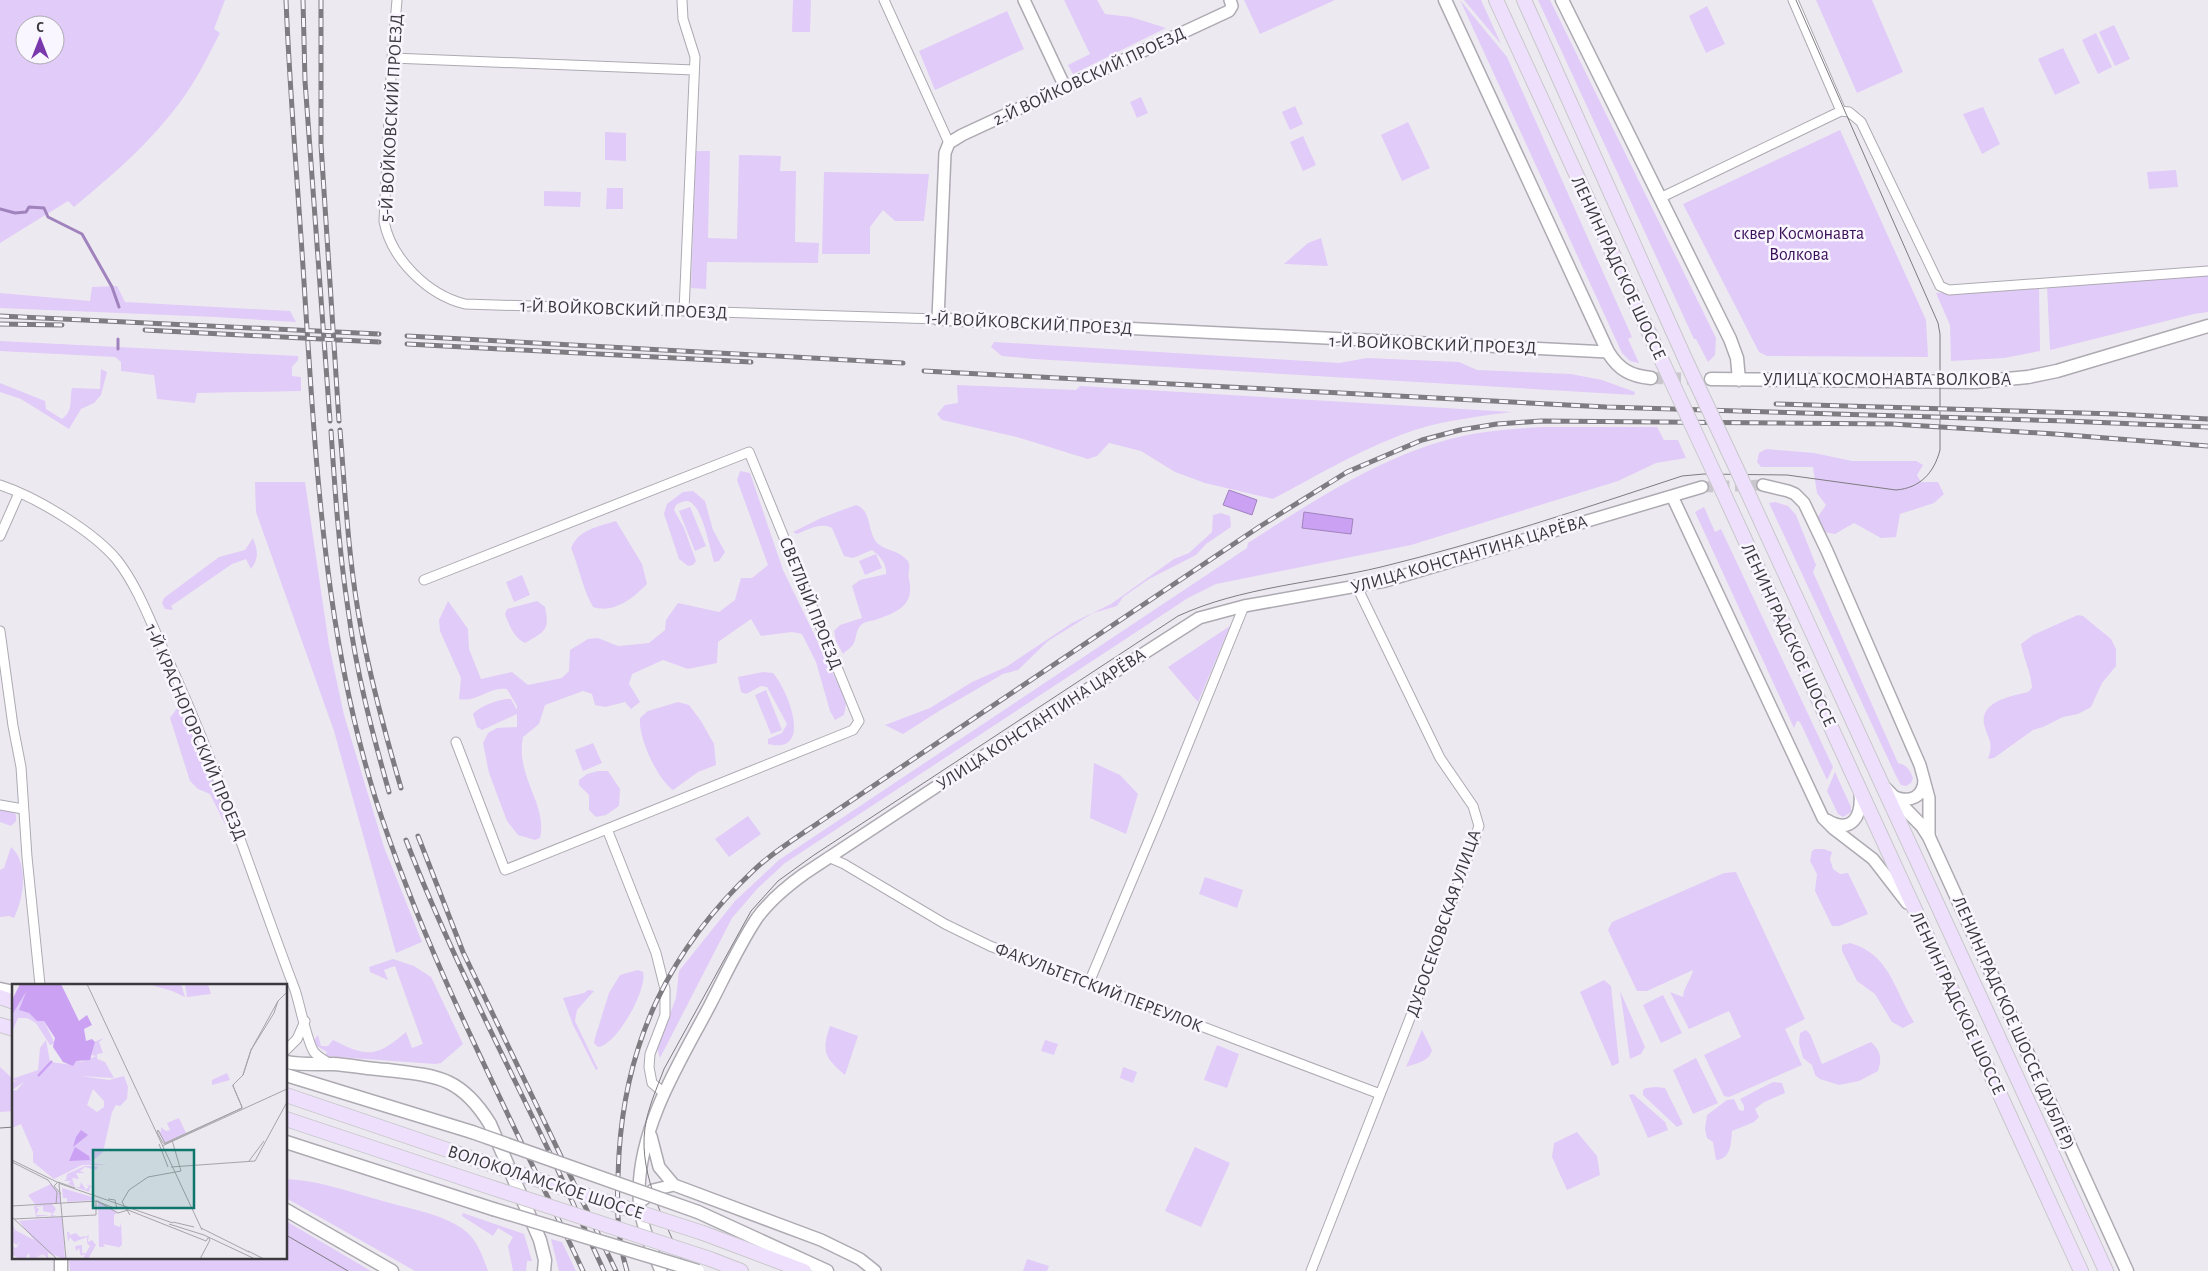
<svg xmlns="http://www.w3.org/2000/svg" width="2208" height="1271" viewBox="0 0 2208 1271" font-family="'Alegreya Sans',sans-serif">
  <rect width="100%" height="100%" fill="#ede9f1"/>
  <!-- green -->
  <path fill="#e1cbf8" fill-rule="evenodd" d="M0 0H225L214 29 220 33C212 48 205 63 196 78 166 129 120 169 74 207L68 201 0 243ZM25 25H55V55H25Z
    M793 0H811L810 32H792Z
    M1064 0H1097L1105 14 1131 17 1166 28 1073 74 1068 65 1090 54Z
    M1244 0H1335L1260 34Z
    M1460 0 1507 57 1632 337 1628 339 1639 363 1630 361 1622 353Z
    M1464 0H1481L1501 44Z
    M1538 0H1550L1716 338 1715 355 1708 362 1696 339H1694Z
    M1816 0H1872L1903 72 1857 93Z
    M1707 6 1725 44 1706 53 1689 16Z
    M1007 11 1024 49 935 90 919 51Z
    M2114 25 2130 59 2115 66 2099 32Z
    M2096 33 2112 67 2098 74 2082 40Z
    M2063 48 2080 83 2055 95 2038 59Z
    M1141 97 1148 113 1137 118 1130 102Z
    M1295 106 1303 124 1290 130 1282 112Z
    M1983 107 2000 144 1982 154 1963 114Z
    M1408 122 1430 168 1402 181 1381 135Z
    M1840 130 1926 320 1928 357 1767 356 1759 352 1683 204Z
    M605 132 626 133V161L605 160Z
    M1303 136 1316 165 1303 171 1290 142Z
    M696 151H710L708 238 737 239 739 155 781 156 780 171H796L795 242 819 243 818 263 707 262 706 289 691 288Z
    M2176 170 2178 187 2149 189 2147 172Z
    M824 172 929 174 924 221H895L883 210 870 227V254H822Z
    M607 188H623V209H606Z
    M544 191 581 192 580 207 544 206Z
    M1321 238 1328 266 1284 264 1308 243Z
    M2208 273V312L2194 314 2050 350 2047 286Z
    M117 286 125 302 290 311 296 322 216 317 0 308V293L90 301 92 287Z
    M2039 287 2040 351 2004 358 1951 361 1950 325 1936 293Z
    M0 341 298 356V360L292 367V376L301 377V391L197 393 195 403 157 399 154 375 121 371V362L115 357 0 351Z
    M994 342 1339 363 1367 358 1459 362 1477 370 1571 374 1602 380 1635 392 1634 395 1034 359 1002 356 991 347Z
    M101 369 107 372 101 395 94 403 81 409 69 429 21 399 0 392V383L45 401 46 409 62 419C74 410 69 401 72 388L100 389Z
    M957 385 1076 390 1080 386 1512 412C1481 416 1448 420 1418 429 1366 446 1320 474 1273 499L1205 483 1175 472 1141 451 1109 443 1097 456 1088 459 1017 437 942 420 937 414 945 405 958 403Z
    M1541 427H1657L1664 440H1678L1686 458 1656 463 1618 481 1411 545 1216 584 1188 598 785 863 758 888 732 918 660 1058 657 1048 676 998 679 971 735 901 779 860 1247 548 1248 543C1312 502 1376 459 1450 439 1480 431 1511 429 1541 427ZM1304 512 1353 519 1351 534 1302 528Z
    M1766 449 1814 453 1852 461H1916L1923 465 1917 475 1921 482H1938L1944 494 1934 503 1900 514 1896 537 1881 538 1854 523 1835 534 1824 532 1817 518 1826 505 1817 493 1813 467H1761L1757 462 1759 453Z
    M740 471 750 473 783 570 843 694 846 705 844 715 835 720 830 711 816 662 802 634 792 632 761 636 751 619 718 642 717 663 688 669 663 660 632 674 629 684 640 702 631 709 625 702 605 707 595 705 592 694 583 691 545 705 539 724 523 737C515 777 548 804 540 838L535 840 518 835 507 821 489 773 483 743 488 733 497 728 517 727V714L482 730 477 727 473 714C479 706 501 698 511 699L517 710V706L507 689C489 686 477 703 459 699L461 678 440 631 439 620 448 601 468 629 469 649 481 679 512 672 528 685 562 678 569 671 570 650 588 639 598 638 618 646 649 643 665 630 666 620 678 603 719 612 735 600 741 578H752L768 565 737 480Z
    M255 482H305L329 645 344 715 384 847 422 942 396 953 334 731 256 512Z
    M693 491 705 501 713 530 725 552 719 561 714 562C710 550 702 502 687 501 684 501 679 503 676 505L674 510 684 528 696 561 693 565 688 566 679 559 664 514 667 504 683 492Z
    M1775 502 1788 506 1796 515 1816 565 1813 572 1898 763C1907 765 1910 770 1913 778L1911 783 1906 786 1901 785 1896 776 1769 503Z
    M856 505C872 510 867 531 877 543 886 551 898 550 907 560 912 566 907 572 909 579 915 606 897 612 875 620 870 621 864 622 861 625 855 631 857 637 854 643 852 647 846 651 843 654L836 641 834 631 840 625 862 618 852 586 860 580 886 574C887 564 880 556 872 550L853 558 844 556 832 528C821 522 807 530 797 534L793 532 821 518Z
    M690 507 706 546 695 551 679 511Z
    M1704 507 1715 532 1721 529 1833 767 1827 780 1800 722 1797 721 1794 728 1695 512Z
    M1221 513 1230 516 1231 527 1206 544 1196 555 1149 579 1123 597 1117 606 1093 613 1048 641 1018 670 1003 674 939 711 903 734 885 725 930 708 972 682 1006 667 1072 623 1111 604 1174 559 1189 553 1212 532 1213 515Z
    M616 521 642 564 647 584C633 598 614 614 593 607 583 590 579 567 571 548 579 529 598 527 616 521Z
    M253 538C258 551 259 558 251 569L246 559 232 564 171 606 173 610 165 609 162 603 164 598 219 557 245 550Z
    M876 554 882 568 865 575 859 561Z
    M522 575 530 595 514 602 506 582Z
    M537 601 545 607C550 631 545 631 525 643 514 638 509 625 505 614L507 609Z
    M2078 615 2083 616 2111 639 2116 649V666L2102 683 2091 707 2078 714 2063 717 2043 727 2033 730 1994 758 1988 759C1994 740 1988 741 1984 724 1980 701 2012 696 2028 692L2032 688C2031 672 2024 660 2021 644L2033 635Z
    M1230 626 1198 702 1168 667Z
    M763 672 773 673C788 690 814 755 768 744V739L782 733 787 724 767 687 761 686 746 694 741 692 738 677Z
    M766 690 782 730 771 734 755 695Z
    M678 702 689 705 701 721 714 744 716 765 698 772 673 790C657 779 638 737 640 718L648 711Z
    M178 707 197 745 229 821 228 824H225L210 794 198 789 190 781 170 718Z
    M593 743 602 763 583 771 575 750Z
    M1094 763 1120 775 1138 794 1126 834 1090 818Z
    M598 771H608L620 789 619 806 606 815 596 817 589 810V795L579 785V780L587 774Z
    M1835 772 1851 807V812L1843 817 1838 814 1827 791Z
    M0 810 13 812 16 815V821L11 826 0 822Z
    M748 816 761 834 729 857 715 839Z
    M11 847C29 863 24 898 14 918L9 916 0 917V870L4 868Z
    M1815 849H1824L1832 852 1830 859 1833 869 1840 874 1848 873 1868 914 1839 926H1832L1815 891 1817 874 1810 861 1812 851Z
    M1736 872 1805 1019 1785 1029 1802 1065 1729 1097 1724 1096 1704 1055 1741 1037 1729 1011 1689 1029 1670 992 1683 997C1684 986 1691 980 1693 970L1647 991H1637L1608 930 1612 922 1724 873Z
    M1205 877 1243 890 1237 908 1199 894Z
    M1850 943C1890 954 1894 990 1914 1022L1903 1028 1892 1022 1875 994 1857 981 1842 951V945Z
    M393 959 414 966 431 977 463 1044 441 1063 435 1064 325 1056 327 1052 315 1045 314 1040 318 1035 321 1046H328L333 1040C368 1058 377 1057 406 1032L412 1048 423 1044 395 966 384 970 388 980 370 972 369 967Z
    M638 970 643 972C648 989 616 1046 598 1047L594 1043 595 1038 609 993 620 975Z
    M1604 980 1611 986 1619 1063 1612 1066 1580 992Z
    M588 990 594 991 577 1010 575 1021 598 1069 596 1070 573 1025 563 998 584 993Z
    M1620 991 1645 1047 1641 1054 1630 1059Z
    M1663 995 1682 1033 1661 1043 1643 1005Z
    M830 1026 858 1036 845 1075C825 1058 821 1052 830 1026Z
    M1422 1030 1432 1050C1429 1062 1417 1063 1406 1067Z
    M1806 1030 1810 1034 1822 1064 1871 1042C1881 1052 1882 1057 1878 1071L1859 1081 1839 1085 1820 1079 1815 1075 1812 1065 1803 1058 1799 1043 1800 1033Z
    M1045 1040 1058 1044 1054 1055 1041 1051Z
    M1217 1045 1239 1054 1227 1088 1204 1080Z
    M1696 1058 1718 1103 1693 1114 1673 1070Z
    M0 1067 14 1080V1111L0 1112Z
    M1123 1067 1137 1072 1133 1083 1120 1078Z
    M1773 1082 1782 1083 1785 1093 1764 1102 1755 1109 1759 1117 1754 1122 1732 1131C1731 1143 1731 1159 1716 1160L1713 1142 1707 1138 1705 1129 1707 1115 1727 1100 1734 1099 1739 1110 1744 1111V1106L1740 1099Z
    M1656 1087 1665 1088 1683 1124 1677 1127 1643 1095V1090L1646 1088Z
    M1633 1094 1665 1122 1668 1130 1648 1138 1629 1095Z
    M1577 1132 1597 1156 1600 1175 1567 1190 1552 1157 1554 1143Z
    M1195 1147 1230 1163 1201 1227 1165 1211Z
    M286 1179C319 1180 352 1193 383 1201 409 1209 440 1213 463 1229 477 1239 482 1255 488 1271H415L286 1198Z
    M463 1213 524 1234 532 1261H527L526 1271H513L508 1246 513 1237 498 1228 493 1236 462 1216Z
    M286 1221 371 1271H70L69 1257H286Z
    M551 1239 562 1242 576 1271H559Z
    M1027 1259 1049 1266 1047 1271H1023Z"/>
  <!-- water -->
  <path fill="#cba1f4" stroke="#a082bd" d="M1229 490 1257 500 1252 515 1223 505Z
    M1304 512 1353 519 1351 534 1302 528Z"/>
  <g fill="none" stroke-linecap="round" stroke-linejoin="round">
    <!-- stream -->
    <path stroke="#a082bd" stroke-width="3" d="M0 209 15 213 26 212 29 207 44 208 48 217 82 234 112 287 119 307
      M118 349V339"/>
    <!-- tertiary-tunnel -->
    <path stroke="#c9c6cd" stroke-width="11" stroke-dasharray="11 5.5" stroke-linecap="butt" d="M1702 487 1763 485"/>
    <!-- secondary-tunnel -->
    <path stroke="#c9c6cd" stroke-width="12" stroke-dasharray="12 6" stroke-linecap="butt" d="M1651 378 1711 379"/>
    <!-- minor casing -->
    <g stroke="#adaab2" stroke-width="11">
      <path id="minor" d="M397 0 392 58 384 221C391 259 428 295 465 304L938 319
        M682 0 683 19 695 57 684 311
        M884 0 949 143
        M1793 0 1841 111
        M392 58 694 70
        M1841 111 1849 112 1861 122 1940 286 1949 290 2208 271
        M1660 198 1841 111
        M0 485C36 497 93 531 117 560 138 587 150 621 164 651 216 761 252 877 295 990 300 1005 307 1042 314 1052 318 1057 324 1060 329 1063
        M0 536 19 493
        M424 580 749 452 859 721 853 730 505 870 456 742
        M0 631 13 726 21 767 27 857 40 985
        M0 805 23 809
        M607 829 656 953 665 989V1015L650 1054 649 1067 652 1083 664 1093
        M828 857 844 864 945 924 990 946 1380 1094
        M1088 985 1159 816 1244 606
        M286 1050 297 1039 305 1021
        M1311 1271 1412 1013 1479 826 1473 806 1440 758 1357 587"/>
    </g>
    <!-- tertiary casing -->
    <g stroke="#adaab2" stroke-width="14">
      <path id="tertiary" d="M1024 0 1065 87
        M1230 0 1232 6 1229 11 962 135 949 143 945 153 938 319 1608 352
        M1763 485 1788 491 1795 494 1804 503 1827 551 1920 765 1929 798V837
        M1672 496 1823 818 1834 829 1873 859 1907 903
        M1895 797C1910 803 1924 797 1924 779
        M1827 820C1852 835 1862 816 1860 793
        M651 1136 659 1167 674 1185 821 1240 860 1259 875 1271
        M644 1199 653 1190 674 1185
        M661 1271C650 1246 638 1218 639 1191 640 1124 680 1062 710 1005 725 976 739 945 757 918 770 900 786 887 804 874L957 773 1199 618 1244 606 1385 581 1702 487"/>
    </g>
    <!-- secondary casing -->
    <g stroke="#adaab2" stroke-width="15">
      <path id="secondary" d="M1445 0 1608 352C1619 370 1631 376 1651 378
        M1562 0 1730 339 1737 358 1739 380
        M1711 379 1975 382 2028 377 2057 371 2208 326
        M1885 788 1922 826 1929 837 2127 1271
        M0 989 14 992
        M286 1062C302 1065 317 1064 333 1064 350 1065 369 1069 387 1070 438 1076 461 1077 490 1124L540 1240 545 1260 544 1271
        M286 1075 472 1132
        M286 1142 493 1209
        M286 1210 392 1271
        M698 1212 827 1271
        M61 1257V1271"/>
    </g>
    <!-- primary casing -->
    <g stroke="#c8c8c9" stroke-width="16">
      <path id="primary" d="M1496 0 1663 363
        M1524 0 1687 363
        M1747 491 2106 1271
        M1723 492 2081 1271
        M0 997 14 1002
        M0 1025 14 1029
        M286 1095 480 1161
        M286 1119 487 1186
        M703 1233 804 1271
        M710 1259 741 1271"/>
    </g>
    <!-- minor -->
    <use href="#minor" stroke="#fff" stroke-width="9"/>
    <!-- tertiary -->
    <use href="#tertiary" stroke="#fff" stroke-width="11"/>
    <!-- secondary -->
    <use href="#secondary" stroke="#fff" stroke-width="12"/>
    <!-- primary -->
    <use href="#primary" stroke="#eee0fd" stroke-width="14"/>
    <!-- tram -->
    <path stroke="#7f7c81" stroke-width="1" d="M0 1128 14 1127
      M286 1235 348 1271
      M687 1271C668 1227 638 1177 645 1128 648 1107 657 1088 664 1069L751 911 778 881 814 855 1178 616C1241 587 1314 583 1381 567 1483 542 1582 509 1682 476L1704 474 1787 475 1896 490C1920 488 1934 473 1940 450V334L1938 323 1796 0"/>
    <!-- rail casing -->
    <g stroke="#7f7c81" stroke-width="5">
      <path id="rail" d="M286 0C290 100 299 199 305 298 316 466 325 636 375 797 427 961 510 1115 583 1271
        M303 0 305 81 330 421
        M321 0V145L339 421
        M0 316 379 334
        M0 324 62 325
        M145 330 379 342
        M407 336 903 363
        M407 344 751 362
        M924 371 1606 407 2066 421 2208 427
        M1776 404 2115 414 2208 419
        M340 430C345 491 348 552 358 611 368 671 384 730 401 788
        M331 431C335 491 339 550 348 609 356 671 372 732 389 792
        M418 836 463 952 616 1271
        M406 840C446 944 497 1043 545 1143 566 1186 584 1229 604 1271
        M627 1271C615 1233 617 1194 619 1154 626 1040 670 949 754 870 773 852 796 838 818 823L1259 527 1347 472 1422 440 1460 430 1497 424 1541 421 1892 424 2055 434 2208 446"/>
    </g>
    <!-- rail -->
    <use href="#rail" stroke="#faf6ff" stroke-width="3" stroke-dasharray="9" stroke-linecap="butt"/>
    <!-- secondary-bridge casing -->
    <g stroke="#adaab2" stroke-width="15" stroke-linecap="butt">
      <path id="secondary-bridge" d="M472 1132 698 1212
        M493 1209 698 1271"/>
    </g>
    <!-- primary-bridge casing -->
    <g stroke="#c8c8c9" stroke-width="16" stroke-linecap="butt">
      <path id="primary-bridge" d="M1663 363 1723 492
        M1687 363 1747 491
        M480 1161 703 1233
        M487 1186 710 1259"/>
    </g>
    <!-- secondary-bridge -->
    <use href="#secondary-bridge" stroke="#fff" stroke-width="12"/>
    <!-- primary-bridge -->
    <use href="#primary-bridge" stroke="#eee0fd" stroke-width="14"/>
  </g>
  <g text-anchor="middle" stroke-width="5" stroke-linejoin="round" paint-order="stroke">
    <!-- street labels -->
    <g font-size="18" fill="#3b393d" stroke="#faf6ff">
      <text transform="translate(1089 76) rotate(-25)" y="6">2-Й ВОЙКОВСКИЙ ПРОЕЗД</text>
      <text transform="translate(391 118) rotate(-87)" y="6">5-Й ВОЙКОВСКИЙ ПРОЕЗД</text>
      <text transform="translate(1619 268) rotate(65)" y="6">ЛЕНИНГРАДСКОЕ ШОССЕ</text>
      <text transform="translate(624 309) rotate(2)" y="6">1-Й ВОЙКОВСКИЙ ПРОЕЗД</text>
      <text transform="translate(1029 323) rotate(3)" y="6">1-Й ВОЙКОВСКИЙ ПРОЕЗД</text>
      <text transform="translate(1433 344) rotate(2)" y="6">1-Й ВОЙКОВСКИЙ ПРОЕЗД</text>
      <text x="1887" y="385">УЛИЦА КОСМОНАВТА ВОЛКОВА</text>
      <text transform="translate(1469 554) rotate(-16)" y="6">УЛИЦА КОНСТАНТИНА ЦАРЁВА</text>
      <text transform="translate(811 603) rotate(68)" y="6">СВЕТЛЫЙ ПРОЕЗД</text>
      <text transform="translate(1789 635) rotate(65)" y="6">ЛЕНИНГРАДСКОЕ ШОССЕ</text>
      <text transform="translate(1041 719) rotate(-33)" y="6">УЛИЦА КОНСТАНТИНА ЦАРЁВА</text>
      <text transform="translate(196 732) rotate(67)" y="6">1-Й КРАСНОГОРСКИЙ ПРОЕЗД</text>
      <text transform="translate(1443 923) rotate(-71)" y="6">ДУБОСЕКОВСКАЯ УЛИЦА</text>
      <text transform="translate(1099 987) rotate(21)" y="6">ФАКУЛЬТЕТСКИЙ ПЕРЕУЛОК</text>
      <text transform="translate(1958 1003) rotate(65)" y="6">ЛЕНИНГРАДСКОЕ ШОССЕ</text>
      <text transform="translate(2014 1023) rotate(66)" y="6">ЛЕНИНГРАДСКОЕ ШОССЕ (ДУБЛЁР)</text>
      <text transform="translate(546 1182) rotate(18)" y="6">ВОЛОКОЛАМСКОЕ ШОССЕ</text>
    </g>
    <!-- park labels -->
    <g font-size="18" fill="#3b1159" stroke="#faf6ff">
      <text x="1799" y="239">сквер Космонавта<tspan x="1799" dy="21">Волкова</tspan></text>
    </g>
  </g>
  <!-- overview -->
  <g transform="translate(12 984)">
    <rect width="275" height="275" fill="#ede9f1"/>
    <path d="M136 0H169L173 13 160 7ZM173 0H196L199 10 175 13ZM14 8 8 26 17 29 25 37H32L43 60 38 61 24 39 15 34H6L0 48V31ZM92 54 87 58 91 69 85 70V75L93 78 102 94 68 92 97 96 112 92 116 103 115 115 108 122 104 121 100 128 91 168 78 179 95 181H70L42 195 21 178V168L9 140 0 144V107L5 106 12 98 0 106V97L5 98 0 95 26 86 28 64 34 56 38 78 61 81 64 76 69 78 84 72 80 71 82 58ZM81 105 92 117V123L85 128 75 121ZM215 89 218 96 200 101V96ZM167 134 174 149 152 159 146 146 149 148V143L154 147 158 146 155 139ZM73 182H95H81L86 183 84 186 73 183 68 187 73 189H64L67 195 60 194 63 203H68L69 198 74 206 77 202 74 200 82 203H78L77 208 56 200 59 197H51L54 196 55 190ZM39 200 49 211V219L40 220 44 225 40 231 45 232 38 233 40 229 31 227V222L24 223 27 225 24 231H38L24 233 22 222 37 220H23L16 211ZM50 204 80 213 83 216 55 218V214H51ZM86 216 105 229 102 231V241L108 243 109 238 110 261 107 263 110 266 106 263 91 260 93 263H87ZM50 233 53 275 36 269V275L31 270 29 275 30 270 24 275 28 268 23 275H18L17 269 14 273 17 275H7L0 270 3 265 0 268V262L4 264 9 257 5 261 0 258V247L3 248 0 245V239L3 246 22 256 7 237ZM55 248H57L58 251 64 249 68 253 76 252 77 249 76 258 80 256 84 261 76 275H71L73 270 69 272 67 264 64 267 63 262 70 261V269H74L78 262 75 259V253L62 258 58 253 56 258Z" fill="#e1cbf8" fill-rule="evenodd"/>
    <path d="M8 0H49L67 37 75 31 80 41 72 45 74 57 80 55 83 58 78 76 64 77 61 82 51 78 41 63 43 54 32 37H25L17 29 7 26 14 8 0 31V16ZM69 146 76 151 61 163 64 153ZM63 163 77 172 78 176 57 177Z" fill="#cba1f4"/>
    <path fill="none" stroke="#cba1f4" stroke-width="2.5" d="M26 92 40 77"/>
    <path fill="none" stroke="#a6a3a9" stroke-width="1" d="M75 0 190 246M275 8 266 17 262 29 239 66 231 91 221 101V102L230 123V124L153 160 151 159 145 148 146 146 153 159 230 124V123L221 102V101L231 91 239 66 266 17ZM147 160 156 183M150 162 275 105M0 176 49 200 161 239M237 177 252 157M0 178 36 196 45 208 44 220M159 183 243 177 275 118M47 200 54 275M49 210 42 202 46 198 63 204M84 217 105 225 103 216 96 215M0 222 85 217 106 229 116 226 194 257 196 254M118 231 110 218 117 206 136 193 169 187 160 156M0 233 45 275M2 235 84 231V217M161 238 182 243M157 240 192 251 243 275M189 244 237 268M236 267 252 275M188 275 198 256 196 253"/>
    <path fill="#0f766e" fill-opacity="0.15" stroke="#0f766e" stroke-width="2.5" d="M81 166H182V224H81Z"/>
    <rect width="275" height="275" fill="none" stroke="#3b393d" stroke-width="2.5"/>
  </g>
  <!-- north arrow -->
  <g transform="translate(40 40)"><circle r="24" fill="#faf6ff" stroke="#aeaab1"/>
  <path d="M0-4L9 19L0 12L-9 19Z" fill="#7a38ac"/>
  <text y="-8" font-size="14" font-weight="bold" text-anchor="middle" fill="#3b393d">С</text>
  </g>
</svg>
